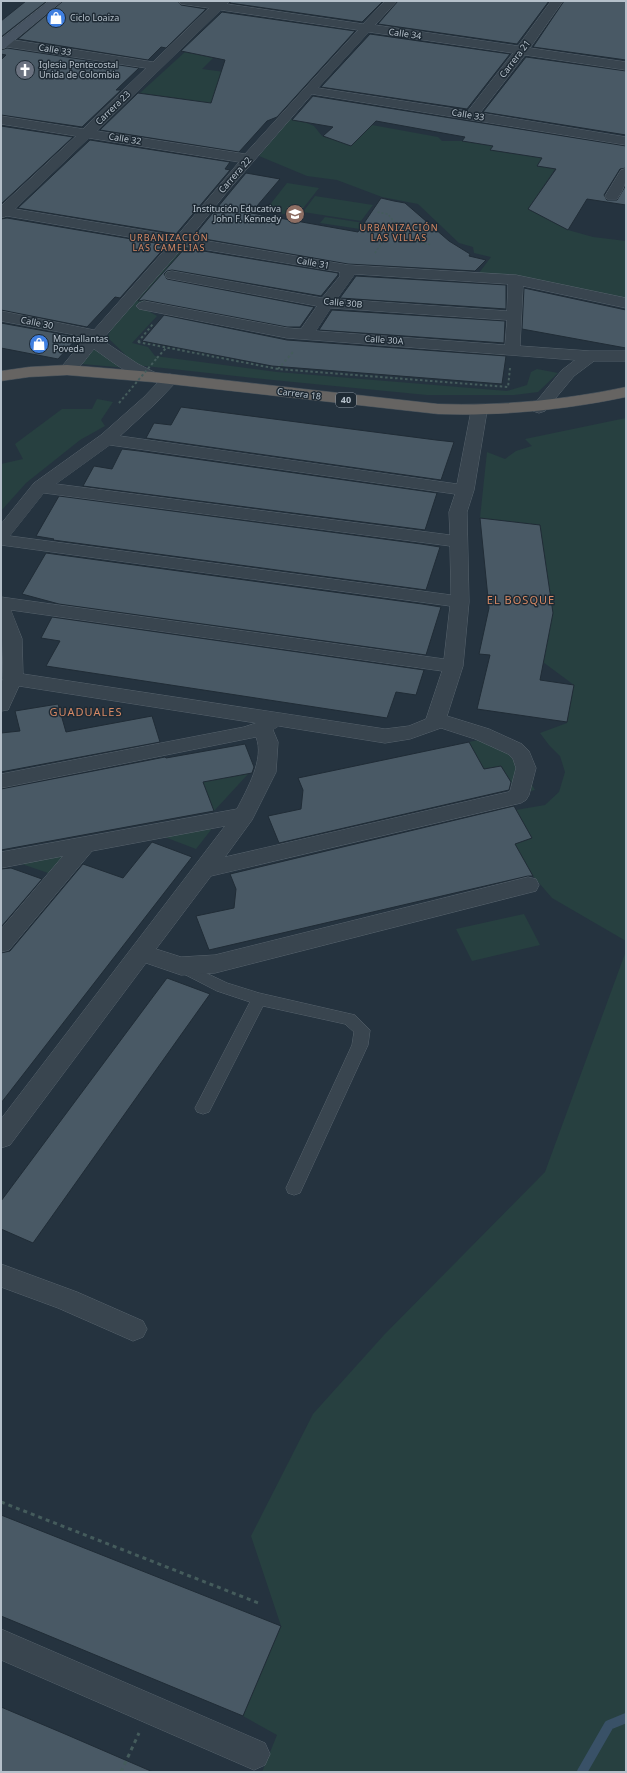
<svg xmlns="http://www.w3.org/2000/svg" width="627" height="1773" viewBox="0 0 627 1773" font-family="'Noto Sans',sans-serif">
  <rect width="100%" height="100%" fill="#25333f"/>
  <!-- green -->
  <path fill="#274040" d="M185 52 213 58 202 69 240 74 239 114 184 99 140 93Z
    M290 119 307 123 314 126 322 136 331 139 372 125 438 137 442 141H462L493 146 490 150 542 158 537 166 555 169 528 209 568 230 593 237 626 241V298L524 277 479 273 491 257 474 253 473 247 459 243 418 204 382 197 337 180 307 176 259 156Z
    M287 183 319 188 297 216 265 211Z
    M315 196 373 205 361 221 303 212Z
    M325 217 364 223 360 229 320 223Z
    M183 247H191L141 307 157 316 132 343 148 347 155 356 277 372 507 391 527 385 531 372 537 369 558 373 538 392 514 395H427L273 380 136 365 109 339 108 336 112 328Z
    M96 347 127 368 82 364Z
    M97 399 113 402 101 420 105 426 80 440 26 483 1 511V464L23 459 15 444 62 409H92Z
    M626 418V941L552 898 533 876 515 844 532 838 516 810 545 805 559 792 565 772 560 756 549 745 540 733 567 723 574 685 543 662 551 602 540 525 480 518 487 452 505 459 516 451 532 446 525 439Z
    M502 735 535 790 518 794 501 766 484 769 469 742Z
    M249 773 214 811 203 782Z
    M214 826 196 849 162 836Z
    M66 854 51 874 19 863Z
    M524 914 540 945 472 961 456 929Z
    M626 951V1772H262L277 1735 243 1716 281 1626 251 1536 313 1414 384 1335 545 1172Z"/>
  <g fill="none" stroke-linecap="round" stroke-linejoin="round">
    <!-- stream -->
    <path stroke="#395167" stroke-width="10" d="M582 1772 609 1725 626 1718"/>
  </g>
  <!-- building -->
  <path fill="#495965" stroke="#202c36" d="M26 1H47L1 37V21Z
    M63 1H178L181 5 206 9 166 48 161 47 148 60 18 39Z
    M230 1H383L362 22 230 3Z
    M398 1H549L517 44 378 24Z
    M564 1H626V60L533 47Z
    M222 12 355 31 277 117 267 121 239 152 100 130 138 93 211 103 225 60 181 51Z
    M370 34 510 54 467 109 321 87Z
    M7 48 139 68 116 90H121L82 127 1 115V60L6 55 1 54V50Z
    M526 57 626 71V135L483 112Z
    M313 96 626 146V168L620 169 604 195 607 200H617L626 185V205L587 199 568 230 528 209 556 169 537 166 542 158 490 150 493 146 462 141 465 137 376 121 351 146 323 136 333 127 292 120Z
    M1 126 73 137 1 204Z
    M90 140 230 162 225 169 230 170 176 234 18 208Z
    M246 173 280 179 251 213 358 232 381 198 394 201 405 203 449 241 470 254 469 256 486 260 475 271 348 264 193 237Z
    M7 218 167 245 120 298 115 297 87 327 1 310V219Z
    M185 248 338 273V275L321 296 172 270 167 271 164 274 167 279 314 307 300 327H287L144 300 138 301Z
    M356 276 506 285V309L340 298Z
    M524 288 626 310V348L522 329Z
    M332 310 505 321 504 343 319 330Z
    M164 315 287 340 506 356 502 384 272 366 142 341Z
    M1 323 78 337 58 359 1 348Z
    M181 407 436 440 454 442 441 480 146 438 154 423 171 425Z
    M122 449 139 451 437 493 425 530 83 486 94 466 112 469Z
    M59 496 421 544 440 547 426 590 53 540 54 539 36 536Z
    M480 518 540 525 553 613 540 680 574 685 567 722 477 709 490 655 479 654 489 608Z
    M46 553 422 604 441 607 426 655 59 604 22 594Z
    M52 617 424 670 416 695 396 692 387 718 46 666 60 641 41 638Z
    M58 704 66 732 152 716 160 742 1 772V733L20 731 15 711Z
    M469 742 484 769 501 766 511 782 509 790 279 843 268 816 301 809 303 790 298 778Z
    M245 744 254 767 252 773 203 782 214 811 1 850V789L165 757 166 758Z
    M514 806 532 838 515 844 533 876H528L209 950 196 916 234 908 236 889 230 874Z
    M152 842 192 857 1 1103V953L10 951 83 864 123 878Z
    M11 868 42 879 1 927V869Z
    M167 978 210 994 33 1243 1 1229V1201Z
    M1 1515 281 1626 243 1716 1 1616Z
    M1 1707 65 1734 153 1772H1Z"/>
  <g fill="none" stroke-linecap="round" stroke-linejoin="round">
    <!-- service casing -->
    <g stroke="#57636d" stroke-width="1">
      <path id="service" d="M181 961 227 983 259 993 355 1015 370 1030 368 1045 300 1193 294 1195 288 1193 286 1188 352 1045 354 1032 345 1024 263 1006 209 1112 203 1114 197 1112 195 1108 250 1002 217 991 176 970 174 966 176 962Z"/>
    </g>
    <!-- minor casing -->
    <g stroke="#57636d" stroke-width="1">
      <path id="minor" d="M179 1H229L227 4 363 24 385 1H397L375 25 518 46 551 1H563L530 48 626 62V70L525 55 480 113 626 137V145L312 94 226 193 190 238 348 265 516 275 626 298V308L523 286 520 346 590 351H626V361H594L574 376 545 411 539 413 533 411 531 408 562 370 575 360 287 338 139 309 136 306 139 303 144 301 287 328 301 329 317 306 172 279 167 278 165 275 167 272 172 271 322 298 340 276V272L184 246 102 340 138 364 158 374 160 377 158 380C140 385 109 359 94 349 85 359 76 377 61 373L59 370 86 337 1 321V311L94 330 170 244 7 216 1 218V206L76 136 1 124V116L83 129 146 68 1 46V38L153 62 209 8 181 4ZM221 10 358 30 245 154 97 131ZM369 32 513 53 468 111 318 88ZM89 138 239 162 177 236 15 209ZM355 274 508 284 507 311 337 299ZM331 308 507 320 505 345 316 331Z
        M626 169C626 183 625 187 617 199H607L605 196 619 173 621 170Z
        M170 374 176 376 178 379 176 382 156 403 120 436 457 484 471 411 473 407 479 406 485 407 487 411 474 490 467 512 469 602 463 666 447 716 489 729 522 744 529 751 536 768 529 795 526 800 521 803 211 876 156 949 181 957 215 955 528 877 536 879 539 885 536 891 528 893 215 973 181 975 146 963 10 1145 1 1148V1119L225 826 92 851 9 950 1 952V929L63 856 1 868V852L237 809C247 789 265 759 256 737L1 788V774L244 727 256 723 19 686 8 710 1 711V683L3 679 1 597 444 659 450 606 1 545V524L34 483 101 435 144 397 164 376ZM110 445 455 494 449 512 450 535 56 484ZM44 493 450 546 451 595 10 536ZM11 610 442 671 426 719 409 726 385 729 23 674 22 639ZM279 726 385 743 410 739 441 728 475 739 508 754 513 759 516 768 510 791 508 792 225 857 252 820 276 772 278 742 273 730Z
        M1 1264 77 1292 143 1321 147 1329 143 1337 133 1341 58 1308 1 1287Z
        M1 1629 265 1743 270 1754 265 1765 254 1770 1 1660Z"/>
    </g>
    <!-- secondary casing -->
    <g stroke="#57636d" stroke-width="1">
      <path id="secondary" d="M49 1H62L5 48 1 49V39Z"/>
    </g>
    <!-- trunk casing -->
    <g stroke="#44505a" stroke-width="1">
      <path id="trunk" d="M67 365 152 372 438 404C502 406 564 400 626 387V397C564 410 502 416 438 414L152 382 67 375 29 377 1 381V371L29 367Z"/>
    </g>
    <!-- path-far2 -->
    <path stroke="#455c5c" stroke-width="1.5" stroke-dasharray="2 2" stroke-linecap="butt" d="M395 223 419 242 432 245
      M388 235 419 241
      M375 253 395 223 388 214 376 212"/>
    <!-- path-far1 -->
    <path stroke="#455c5c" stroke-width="2" stroke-dasharray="2.5 2.5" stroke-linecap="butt" d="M138 342 278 369 508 387 510 368
      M138 342 153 324
      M157 358 166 348
      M278 369 293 352"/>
    <!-- path -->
    <path stroke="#455c5c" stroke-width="3" stroke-dasharray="4 4" stroke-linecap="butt" d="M1 1502 261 1604
      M121 1772 139 1733"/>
    <!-- service -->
    <use href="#service" fill="#39454f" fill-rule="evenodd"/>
    <!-- minor -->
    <use href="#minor" fill="#39454f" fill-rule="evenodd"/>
    <!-- secondary -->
    <use href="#secondary" fill="#475462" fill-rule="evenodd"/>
    <!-- trunk -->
    <use href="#trunk" fill="#666462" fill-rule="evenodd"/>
    <!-- path-bridge -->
    <path stroke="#455c5c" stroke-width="2" stroke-dasharray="2.5 2.5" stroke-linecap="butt" d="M119 403 157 358"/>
  </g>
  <!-- icons -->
  <defs>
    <g id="shop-disc" transform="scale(1)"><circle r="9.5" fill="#3f7fe0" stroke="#1e2a34"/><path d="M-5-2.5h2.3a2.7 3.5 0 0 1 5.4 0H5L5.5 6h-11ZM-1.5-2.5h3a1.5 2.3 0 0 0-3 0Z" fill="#fff"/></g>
    <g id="church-disc" transform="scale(1)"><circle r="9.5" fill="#6b7280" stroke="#1e2a34"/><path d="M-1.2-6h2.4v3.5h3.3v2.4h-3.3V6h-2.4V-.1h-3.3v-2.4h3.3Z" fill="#fff"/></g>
    <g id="university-disc" transform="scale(1)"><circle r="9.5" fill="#8d6e63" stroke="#1e2a34"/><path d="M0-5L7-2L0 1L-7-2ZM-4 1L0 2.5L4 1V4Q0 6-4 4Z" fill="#fff"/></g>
  </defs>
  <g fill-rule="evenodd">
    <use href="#shop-disc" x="56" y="18"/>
    <use href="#church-disc" x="25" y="70"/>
    <use href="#university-disc" x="295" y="214"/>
    <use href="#shop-disc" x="39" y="344"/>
  </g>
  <g text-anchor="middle" stroke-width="3" stroke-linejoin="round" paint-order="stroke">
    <!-- far-poi labels -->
    <g font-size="9" fill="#b5c0ca" stroke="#1e2a34" text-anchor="start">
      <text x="70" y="21">Ciclo Loaiza</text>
      <text x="39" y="68">Iglesia Pentecostal<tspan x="39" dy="10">Unida de Colombia</tspan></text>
      <text x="281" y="212" text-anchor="end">Institución Educativa<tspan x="281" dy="10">John F. Kennedy</tspan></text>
      <text x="53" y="342">Montallantas<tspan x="53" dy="10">Poveda</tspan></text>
    </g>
    <!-- far-street labels -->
    <g font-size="9" fill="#b5c0ca" stroke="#1e2a34">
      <text transform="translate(405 34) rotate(8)" y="3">Calle 34</text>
      <text transform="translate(55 50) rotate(9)" y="3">Calle 33</text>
      <text transform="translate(515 59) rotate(-53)" y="3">Carrera 21</text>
      <text transform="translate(113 108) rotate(-44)" y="3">Carrera 23</text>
      <text transform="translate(468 115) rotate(9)" y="3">Calle 33</text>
      <text transform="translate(125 139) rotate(9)" y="3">Calle 32</text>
      <text transform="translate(235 175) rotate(-49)" y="3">Carrera 22</text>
      <text transform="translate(313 263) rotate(10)" y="3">Calle 31</text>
      <text transform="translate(343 303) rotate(5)" y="3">Calle 30B</text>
      <text transform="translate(37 323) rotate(11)" y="3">Calle 30</text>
      <text transform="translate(384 340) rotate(4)" y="3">Calle 30A</text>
      <text transform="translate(299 394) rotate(7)" y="3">Carrera 18</text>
    </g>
    <!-- far-neighbourhood labels -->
    <g font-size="9" letter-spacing="1" fill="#d68965" stroke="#1e2a34">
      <text x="399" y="231">URBANIZACIÓN<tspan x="399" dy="10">LAS VILLAS</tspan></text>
      <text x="169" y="241">URBANIZACIÓN<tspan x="169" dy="10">LAS CAMELIAS</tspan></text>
    </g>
    <!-- shield labels -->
    <rect fill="#1e2a34" stroke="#88939d" stroke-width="1" x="336" y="393" width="20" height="14" rx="3"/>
    <g font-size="9" font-weight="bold" fill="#b5c0ca">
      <text x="346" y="403">40</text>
    </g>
    <!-- neighbourhood labels -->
    <g font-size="11" letter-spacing="1" fill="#d68965" stroke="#1e2a34">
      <text x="521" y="604">EL BOSQUE</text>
      <text x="86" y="716">GUADUALES</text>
    </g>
  </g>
  <!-- border -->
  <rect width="627" height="1773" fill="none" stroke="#b5c0ca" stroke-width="4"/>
</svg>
